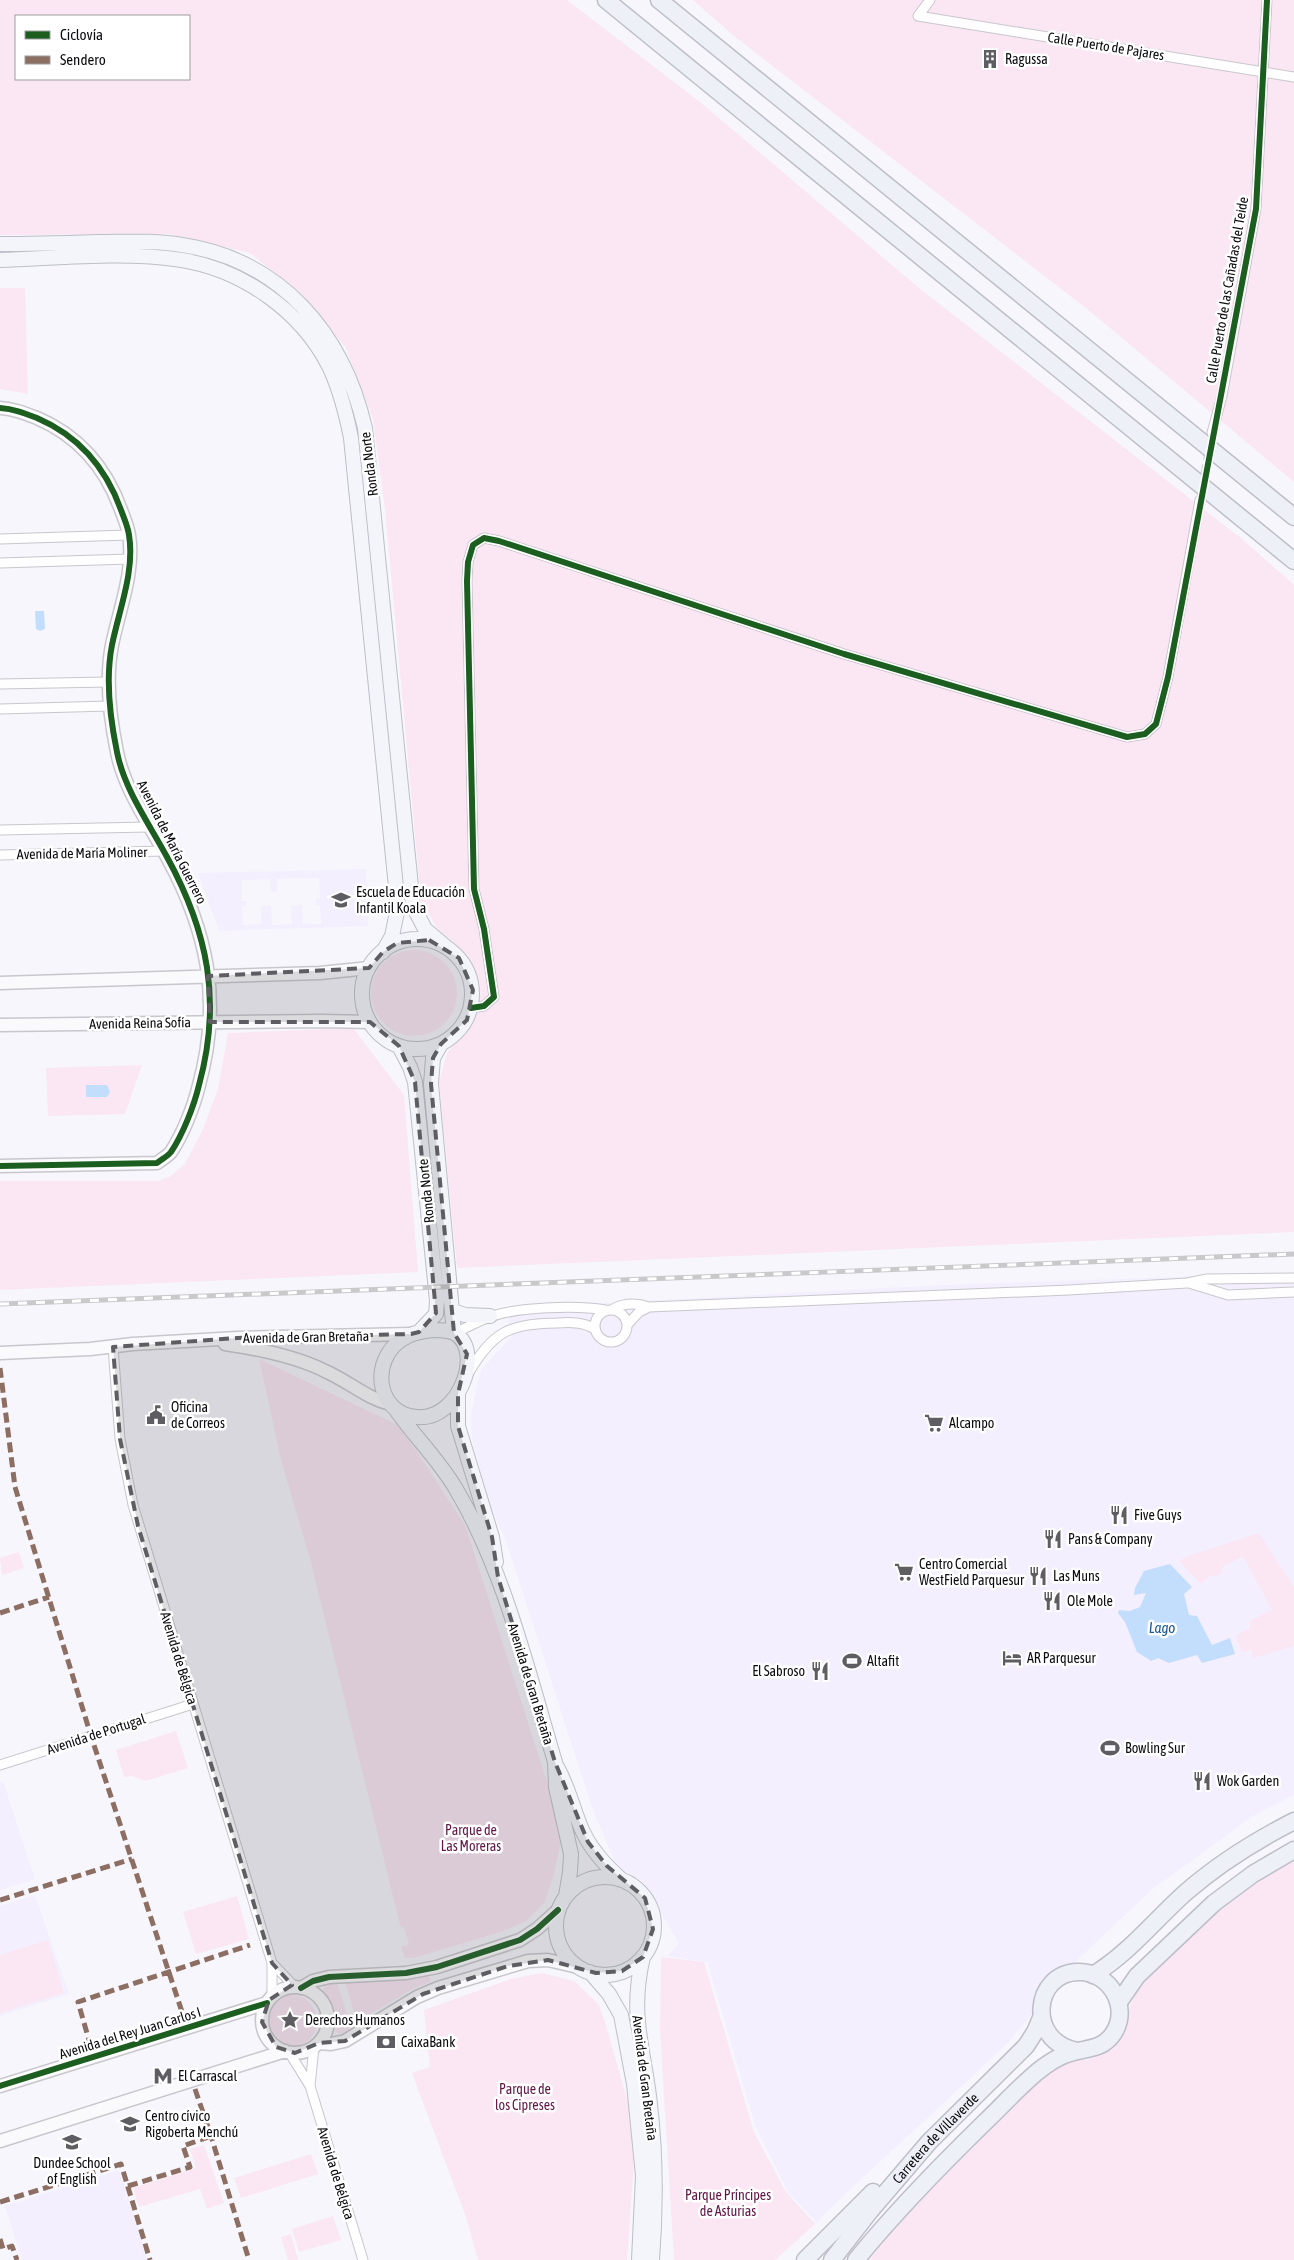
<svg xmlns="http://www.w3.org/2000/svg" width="1294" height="2260" viewBox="0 0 1294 2260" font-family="'Asap Condensed',sans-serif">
  <rect width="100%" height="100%" fill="#f7f6fc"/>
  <!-- built -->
  <path fill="#f3effe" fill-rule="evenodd" d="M366 869 368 926 219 931 198 873ZM319 878 320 899H316V905H320L321 924H303L302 905 291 906 292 924 272 925 271 906H261V924L243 925 242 906H246V901H242V880L270 879 271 892H277V879Z
    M1294 1273V1795L1256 1814 1154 1888 1080 1957 1006 2045 827 2211 817 2223 788 2192 756 2128 707 1962 667 1956 679 1943 643 1882 616 1865 593 1810 506 1541 489 1503 472 1440 471 1413 481 1370 511 1337 507 1308 942 1285Z
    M3 1781 35 1879 0 1890V1782Z
    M35 1895 69 1994 0 2016V1906Z
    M119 2170 148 2260H22L5 2206Z"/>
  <!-- green -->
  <path fill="#fae7f3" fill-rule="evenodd" d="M0 0H567L700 102 924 292 1242 539 1294 585V1232L457 1268 439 1082 447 1053 470 1027 481 994 471 963 461 949 437 928 421 900 385 509 373 419 346 348 298 291 250 253 168 234 0 235ZM16 16H189V79H16Z
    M693 0H1294V482L1091 312 734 36Z
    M0 288H25L28 394 0 389Z
    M371 993a43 43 0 1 1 86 0a43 43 0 1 1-86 0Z
    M353 1028 404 1095 418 1272 0 1290V1181H159L171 1176 185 1164 203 1129 218 1089 228 1033Z
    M142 1065 125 1114 48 1116 46 1068Z
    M259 1359 400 1426 465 1525 563 1832 554 1874 544 1903 526 1921 501 1932 413 1958H405L401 1947 409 1944 403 1926 401 1927 399 1921 310 1559 281 1460Z
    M1259 1533 1294 1587V1646L1253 1658 1252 1650 1242 1652 1236 1635 1250 1629V1621L1272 1610 1243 1556 1222 1567V1572L1216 1576H1210L1201 1584 1179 1561 1188 1556Z
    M19 1552 24 1568 2 1575 0 1558Z
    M176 1731 188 1768 145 1781 132 1776 124 1777 116 1750Z
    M1294 1861V2260H869L936 2177 1024 2090 1053 2070 1072 2060H1087L1114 2049 1137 1988 1185 1938 1245 1886Z
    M237 1896 249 1939 196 1954 183 1912Z
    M48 1940 64 1993 0 2013V1955Z
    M661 1957 704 1962 754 2132 786 2192 815 2224 775 2260H674L660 2030Z
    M542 1973 574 1981 599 2005 606 2025 636 2132 627 2260H478L466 2217 412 2073 430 2067 424 2010 511 1979Z
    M429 1975 430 1982 414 1988 357 2022 345 1982 416 1979Z
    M336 1980 352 2030 342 2034 335 2032 333 2005 323 1990 325 1983Z
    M265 2021a26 26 0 1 1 52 0a26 26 0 1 1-52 0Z
    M204 2145 224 2203 207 2209 200 2189 139 2207 133 2188 196 2168 190 2149Z
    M311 2154 318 2174 241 2198 234 2178Z
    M333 2216 341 2240 299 2252 292 2229Z
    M291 2234 298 2260H288L281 2237Z"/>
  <!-- water -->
  <path fill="#c3defc" d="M35 611H44L45 629 40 631 36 629Z
    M86 1085H107L110 1092 107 1097H86Z
    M1170 1564 1192 1587 1184 1594 1189 1615 1197 1616 1212 1645 1230 1638 1235 1654 1202 1663 1197 1655 1169 1663 1158 1658 1151 1661 1137 1652 1125 1622 1118 1613 1119 1610 1130 1611 1140 1607 1146 1593 1134 1595 1135 1588 1144 1571Z"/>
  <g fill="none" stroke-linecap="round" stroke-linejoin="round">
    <!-- street-tunnel -->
    <path stroke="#d4d3d8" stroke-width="9" stroke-dasharray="9 4.5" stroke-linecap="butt" d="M1203 487 1212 433"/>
    <!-- street casing -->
    <g stroke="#c8c7cc" stroke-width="11">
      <path id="street" d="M930 0 918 16 1294 77
        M1212 433 1222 396 1256 209 1267 0
        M0 539 129 535
        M0 563 130 559
        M0 684 109 682
        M0 709 110 706
        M0 830 149 827
        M0 855 164 851
        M471 1008 484 1006 494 997 484 929 474 889 467 581 468 562 473 545 484 538 499 541 844 654 1127 737 1145 734 1156 724 1168 677 1200 500
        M1189 1283 1228 1295 1294 1292
        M613 1309C624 1303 637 1303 649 1307L1069 1290 1187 1283 1207 1279 1294 1278
        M595 1326a16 16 0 1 1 32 0a16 16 0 1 1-32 0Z
        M628 1324 639 1312 649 1307
        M454 1333C467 1328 478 1321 490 1317 516 1307 577 1305 605 1310
        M113 1347 120 1439 133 1505 272 1963V1996
        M468 1374C493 1331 509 1324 557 1323 571 1322 583 1322 595 1329
        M0 1765 193 1704
        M272 1963 295 1987
        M289 2052 310 2086 363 2260
        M310 2086 314 2047"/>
    </g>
    <!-- secondary casing -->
    <g stroke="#c8c7cc" stroke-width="15">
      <path id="secondary" d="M0 408C14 409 24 413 37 418 79 436 106 468 121 510 124 518 128 527 129 535 135 571 119 610 112 645 105 680 110 718 117 752 124 789 150 825 167 857 208 932 222 1001 199 1085 194 1106 183 1134 171 1152 168 1156 162 1159 157 1163L0 1166
        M0 983 320 973 369 968
        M0 1025 323 1021 370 1022
        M225 1344C259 1349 295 1356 325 1371 348 1381 366 1398 390 1404
        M0 1353 90 1349 133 1344 237 1338 411 1334
        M262 2020a33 33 0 1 1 66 0a33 33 0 1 1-66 0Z
        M301 1988 313 1981 329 1977 406 1973 437 1967 520 1940 537 1929 558 1910
        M319 2043 331 2044 345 2041 417 1997 438 1988 528 1961 548 1960 578 1967
        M0 2086 267 2003
        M0 2141 285 2051"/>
    </g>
    <!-- primary casing -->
    <g stroke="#bdbec7" stroke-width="16">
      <path id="primary" d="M0 244C33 244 66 243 99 242 126 242 154 240 182 245 281 260 343 333 365 428L413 906 425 929 445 946
        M0 260C60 258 123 251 182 260 243 270 301 311 329 366 340 389 346 413 351 438L398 907 392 936 383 952
        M362 994a55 55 0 1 1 110 0a55 55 0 1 1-110 0Z
        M441 1044 433 1058 431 1084 454 1333
        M399 1046 410 1067 415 1082 437 1301 436 1314 419 1332
        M453 1311 465 1315 490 1316
        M433 1330C441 1330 450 1330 456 1334 484 1353 458 1421 417 1417 376 1414 370 1361 401 1340 410 1333 422 1331 433 1330Z
        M458 1394V1426L492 1537 496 1562
        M396 1410C415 1437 439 1460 456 1489 504 1570 528 1671 555 1762L556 1787 571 1854 570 1872 566 1896
        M557 1767C569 1788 573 1810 583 1832 592 1851 606 1866 622 1880
        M556 1926a49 49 0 1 1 98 0a49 49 0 1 1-98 0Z
        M643 1957C629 2016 644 2048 650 2104 656 2156 656 2208 652 2260
        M590 1972 609 1994 621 2015 634 2084 643 2176 639 2260"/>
    </g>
    <!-- highway casing -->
    <g stroke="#bdbec7" stroke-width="19">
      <g id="highway">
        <path d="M606 0 1294 561"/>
        <path d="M659 0 1294 517"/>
        <path d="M1093 1975C1128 1954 1155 1920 1185 1893 1218 1864 1255 1841 1294 1821"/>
        <path d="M1119 2002 1137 1976 1214 1903 1253 1874 1294 1850"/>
        <path d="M805 2260 873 2192"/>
        <path id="s1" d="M832 2260 870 2211 929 2142 1026 2046 1035 2032 1041 2018"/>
        <path d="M856 2260C895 2212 938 2168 983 2124 1001 2107 1018 2088 1037 2072 1047 2064 1058 2056 1070 2053 1086 2048 1102 2050 1113 2034 1131 2008 1110 1971 1078 1972 1033 1973 1026 2041 1077 2051"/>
      </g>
    </g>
    <!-- street -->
    <use href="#street" stroke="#fefeff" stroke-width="9"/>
    <!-- secondary -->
    <use href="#secondary" stroke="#faf9fc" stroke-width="12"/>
    <!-- primary -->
    <use href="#primary" stroke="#f4f5fa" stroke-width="14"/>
    <!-- highway -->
    <use href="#highway" stroke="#eef0f7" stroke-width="16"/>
    <!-- rail casing -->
    <g stroke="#c9c9cb" stroke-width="5">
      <path id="rail" d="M0 1304 1294 1254"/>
    </g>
    <!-- rail -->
    <use href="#rail" stroke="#fff" stroke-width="3" stroke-dasharray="9" stroke-linecap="butt"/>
    <!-- quiet -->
    <path stroke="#8d6e63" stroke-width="5" stroke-dasharray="10 5" stroke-linecap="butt" d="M0 1368 15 1487 91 1736 183 2015
      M0 1613 49 1597
      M0 1900 132 1859
      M91 2047 78 2002 250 1945
      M195 2089 211 2136 249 2260
      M128 2186 190 2167 183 2146 211 2136
      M0 2202 121 2164 150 2260
      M0 2239 3 2249 12 2246 17 2260"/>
    <!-- cycleway casing -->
    <g stroke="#fff" stroke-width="9">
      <path id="cycleway" d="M0 408C14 409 24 413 37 418 79 436 106 468 121 510 124 518 128 527 129 535 135 571 119 610 112 645 105 680 110 718 117 752 124 789 150 825 167 857 208 932 222 1001 199 1085 194 1106 183 1134 171 1152 168 1156 162 1159 157 1163L0 1166
        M471 1008 484 1006 494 997 484 929 474 889 467 581 468 562 473 545 484 538 499 541 844 654 1127 737 1145 734 1156 724 1168 677 1256 209 1267 0
        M301 1988 313 1981 329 1977 406 1973 437 1967 520 1940 537 1929 558 1910
        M0 2086 267 2003"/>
    </g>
    <!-- cycleway -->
    <use href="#cycleway" stroke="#1b5e20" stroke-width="6"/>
  </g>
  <!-- marked area -->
  <path fill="#5e5d62" fill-opacity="0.2" stroke="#5e5d62" stroke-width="4" stroke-dasharray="10 6" stroke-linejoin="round" d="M429 940 459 958 473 990 467 1020 441 1044 433 1058 431 1084 454 1333 467 1354 458 1394V1426L492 1537 498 1577 555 1762 588 1842 607 1866 645 1898 653 1929 643 1957 622 1971 596 1973 548 1960 508 1966 423 1994 345 2041 319 2043 295 2053 276 2047 262 2022 269 2000 292 1985 272 1963 138 1526 120 1439 113 1347 237 1338 411 1334 419 1332 436 1313 415 1082 399 1046 370 1022H210L208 976 369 968 383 952 397 943Z"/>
  <!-- icons -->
  <defs>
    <g id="building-bare" transform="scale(1.5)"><path d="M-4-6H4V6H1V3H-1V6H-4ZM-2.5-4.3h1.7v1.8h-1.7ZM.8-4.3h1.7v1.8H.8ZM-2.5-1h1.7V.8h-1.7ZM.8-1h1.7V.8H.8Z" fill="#5e5d62" stroke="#fff" stroke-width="2.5" paint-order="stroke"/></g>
    <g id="school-bare" transform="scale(1.5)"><path d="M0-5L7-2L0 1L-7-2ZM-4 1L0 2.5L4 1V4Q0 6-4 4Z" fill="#5e5d62" stroke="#fff" stroke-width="2.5" paint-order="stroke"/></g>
    <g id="civic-bare" transform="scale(1.5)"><path d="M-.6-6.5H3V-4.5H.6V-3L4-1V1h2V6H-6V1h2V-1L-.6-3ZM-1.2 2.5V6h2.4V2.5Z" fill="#5e5d62" stroke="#fff" stroke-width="2.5" paint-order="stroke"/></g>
    <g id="supermarket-bare" transform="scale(1.5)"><path d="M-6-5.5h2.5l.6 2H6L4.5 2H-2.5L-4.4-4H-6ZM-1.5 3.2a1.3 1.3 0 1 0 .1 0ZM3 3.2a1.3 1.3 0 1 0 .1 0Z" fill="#5e5d62" stroke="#fff" stroke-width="2.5" paint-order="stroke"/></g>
    <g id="restaurant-bare" transform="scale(1.5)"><path d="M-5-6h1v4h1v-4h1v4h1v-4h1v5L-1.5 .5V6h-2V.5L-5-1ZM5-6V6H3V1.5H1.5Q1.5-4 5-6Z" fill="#5e5d62" stroke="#fff" stroke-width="2.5" paint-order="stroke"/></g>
    <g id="hotel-bare" transform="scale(1.5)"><path d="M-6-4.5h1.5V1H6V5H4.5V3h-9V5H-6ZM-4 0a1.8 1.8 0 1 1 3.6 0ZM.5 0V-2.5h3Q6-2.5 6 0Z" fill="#5e5d62" stroke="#fff" stroke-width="2.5" paint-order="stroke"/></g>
    <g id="stadium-bare" transform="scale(1.5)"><path d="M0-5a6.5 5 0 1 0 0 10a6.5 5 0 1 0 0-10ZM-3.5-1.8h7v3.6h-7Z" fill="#5e5d62" stroke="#fff" stroke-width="2.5" paint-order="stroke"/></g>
    <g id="sight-bare" transform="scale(1.5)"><path d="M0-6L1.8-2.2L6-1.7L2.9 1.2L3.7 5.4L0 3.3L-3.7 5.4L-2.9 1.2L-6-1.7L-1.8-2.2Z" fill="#5e5d62" stroke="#fff" stroke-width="2.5" paint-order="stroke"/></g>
    <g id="bank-bare" transform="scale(1.5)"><path d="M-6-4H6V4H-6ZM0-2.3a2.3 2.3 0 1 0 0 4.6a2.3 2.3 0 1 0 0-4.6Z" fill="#5e5d62" stroke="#fff" stroke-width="2.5" paint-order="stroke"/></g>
    <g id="metro-bare" transform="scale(1.5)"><path d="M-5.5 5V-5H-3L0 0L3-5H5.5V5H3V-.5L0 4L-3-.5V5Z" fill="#5e5d62" stroke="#fff" stroke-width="2.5" paint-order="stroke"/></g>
  </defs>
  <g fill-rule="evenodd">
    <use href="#building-bare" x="990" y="59"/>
    <use href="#school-bare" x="341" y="900"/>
    <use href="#civic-bare" x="156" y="1415"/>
    <use href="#supermarket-bare" x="934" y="1423"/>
    <use href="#restaurant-bare" x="1119" y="1515"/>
    <use href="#restaurant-bare" x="1053" y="1539"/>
    <use href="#supermarket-bare" x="904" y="1572"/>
    <use href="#restaurant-bare" x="1038" y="1576"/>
    <use href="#restaurant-bare" x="1052" y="1601"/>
    <use href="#hotel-bare" x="1012" y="1658"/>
    <use href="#stadium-bare" x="852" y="1661"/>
    <use href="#restaurant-bare" x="820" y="1671"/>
    <use href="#stadium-bare" x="1110" y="1748"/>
    <use href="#restaurant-bare" x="1202" y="1781"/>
    <use href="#sight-bare" x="290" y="2020"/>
    <use href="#bank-bare" x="386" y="2042"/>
    <use href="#metro-bare" x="163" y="2076"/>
    <use href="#school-bare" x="130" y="2124"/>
    <use href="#school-bare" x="72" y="2142"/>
  </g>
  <g text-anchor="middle" stroke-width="5" stroke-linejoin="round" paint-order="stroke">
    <!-- street labels -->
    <g font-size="14" fill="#0c0b0f" stroke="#fff">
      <text transform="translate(1106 46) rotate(9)" y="5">Calle Puerto de Pajares</text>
      <text transform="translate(1227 290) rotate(-80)" y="5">Calle Puerto de las Cañadas del Teide</text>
      <text transform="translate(369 464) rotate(-97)" y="5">Ronda Norte</text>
      <text transform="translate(172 842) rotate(63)" y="5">Avenida de María Guerrero</text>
      <text transform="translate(82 853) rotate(-1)" y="5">Avenida de María Moliner</text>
      <text transform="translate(140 1023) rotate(-1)" y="5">Avenida Reina Sofía</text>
      <text transform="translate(426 1191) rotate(-96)" y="5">Ronda Norte</text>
      <text transform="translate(306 1337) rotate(-1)" y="5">Avenida de Gran Bretaña</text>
      <text transform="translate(179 1658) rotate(73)" y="5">Avenida de Bélgica</text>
      <text transform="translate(531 1684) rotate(73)" y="5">Avenida de Gran Bretaña</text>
      <text transform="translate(96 1734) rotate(-18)" y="5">Avenida de Portugal</text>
      <text transform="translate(130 2033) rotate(-17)" y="5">Avenida del Rey Juan Carlos I</text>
      <text transform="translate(645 2078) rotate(83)" y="5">Avenida de Gran Bretaña</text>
      <text dy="5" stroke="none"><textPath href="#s1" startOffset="160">Carretera de Villaverde</textPath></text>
      <text transform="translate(336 2173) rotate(73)" y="5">Avenida de Bélgica</text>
    </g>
    <!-- poi labels -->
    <g font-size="14" fill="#0c0b0f" stroke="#fff" text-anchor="start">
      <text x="1005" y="64">Ragussa</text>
      <text x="356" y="897">Escuela de Educación<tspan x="356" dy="16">Infantil Koala</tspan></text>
      <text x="171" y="1412">Oficina<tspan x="171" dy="16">de Correos</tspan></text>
      <text x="949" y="1428">Alcampo</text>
      <text x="1134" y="1520">Five Guys</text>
      <text x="1068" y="1544">Pans &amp; Company</text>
      <text x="919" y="1569">Centro Comercial<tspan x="919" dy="16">WestField Parquesur</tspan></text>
      <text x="1053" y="1581">Las Muns</text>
      <text x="1067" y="1606">Ole Mole</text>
      <text x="1027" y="1663">AR Parquesur</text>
      <text x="867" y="1666">Altafit</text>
      <text x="805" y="1676" text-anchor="end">El Sabroso</text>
      <text x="1125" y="1753">Bowling Sur</text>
      <text x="1217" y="1786">Wok Garden</text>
      <text x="305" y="2025">Derechos Humanos</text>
      <text x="401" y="2047">CaixaBank</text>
      <text x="178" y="2081">El Carrascal</text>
      <text x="145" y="2121">Centro cívico<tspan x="145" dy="16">Rigoberta Menchú</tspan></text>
      <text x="72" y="2168" text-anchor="middle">Dundee School<tspan x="72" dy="16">of English</tspan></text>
    </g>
    <!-- park labels -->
    <g font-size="14" fill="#601646" stroke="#fff">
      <text x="471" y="1835">Parque de<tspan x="471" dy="16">Las Moreras</tspan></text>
      <text x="525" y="2094">Parque de<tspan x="525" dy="16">los Cipreses</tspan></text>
      <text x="728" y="2200">Parque Príncipes<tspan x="728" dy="16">de Asturias</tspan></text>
    </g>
    <!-- water labels -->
    <g font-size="15" font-style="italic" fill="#135895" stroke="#fff">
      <text x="1162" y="1633">Lago</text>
    </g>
  </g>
  <!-- legend -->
  <rect x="15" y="15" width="175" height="65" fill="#ffffff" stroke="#9e9d9f"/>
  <rect x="25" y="31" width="25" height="8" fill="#1b5e20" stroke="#9e9d9f"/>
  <text x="60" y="40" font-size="15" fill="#0c0b0f">Ciclovía</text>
  <rect x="25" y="56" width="25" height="8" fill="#8d6e63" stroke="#9e9d9f"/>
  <text x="60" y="65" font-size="15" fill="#0c0b0f">Sendero</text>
</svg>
